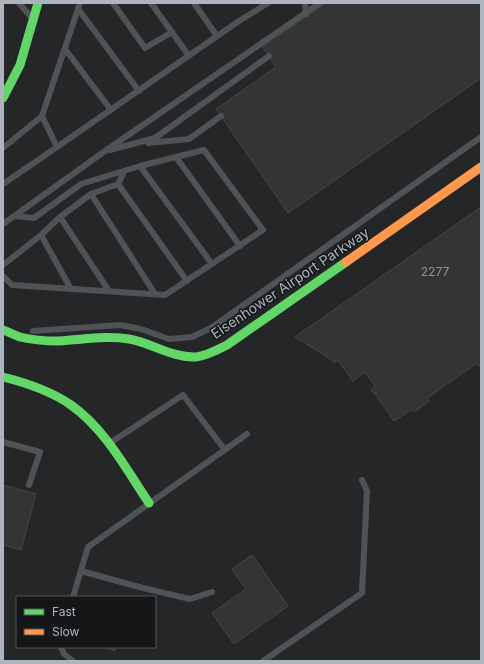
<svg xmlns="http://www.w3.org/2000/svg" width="484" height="664" viewBox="0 0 484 664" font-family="Inter,sans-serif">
  <rect width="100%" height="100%" fill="#1c1c1c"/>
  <!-- built -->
  <path fill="#252628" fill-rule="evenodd" d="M3 3H481V661H3ZM17 597H155V647H17Z"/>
  <!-- building -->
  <path fill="#333434" stroke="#444648" d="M326 3H481V78L288 213 216 109 276 67 263 47Z
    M481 207V364L479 366 477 363 427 398 429 401 414 412 412 409 394 421 375 394 377 392 374 394 371 390 375 386 365 372 353 381 338 360 334 363 332 360 295 337Z
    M3 485 36 494 21 550 3 545Z
    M252 555 288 606 234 644 212 613 246 589 232 569Z
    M103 647H116L115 651Z"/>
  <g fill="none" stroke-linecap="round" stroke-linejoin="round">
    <!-- lane -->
    <path stroke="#505355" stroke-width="6" d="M19 3 31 17
      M80 3 42 116 57 147 236 23 268 3
      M113 3 145 48 172 32
      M151 3 189 56
      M194 3 217 36
      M305 3 306 14
      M79 10 139 91
      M65 49 111 110
      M148 143 189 139 221 116
      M3 148 42 116
      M110 150 155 138 269 56
      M176 157 240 246
      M140 166 212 264
      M3 184 57 147
      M118 184 187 281
      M91 194 155 294
      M60 217 109 291
      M3 224 105 151 320 3
      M41 235 71 289
      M3 265 41 235 60 217 91 194 118 184 124 172
      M3 276 12 285 165 295 263 230 204 150 140 166 81 184 34 218 15 216
      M33 331 120 325 141 329 169 339 192 337 211 328 481 137
      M3 442 40 452 29 485
      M110 443 183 395 225 450
      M81 571 143 588 190 599 212 592
      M73 597 88 547 247 434
      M61 647 64 654 73 661
      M263 661 362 593 367 491 362 480"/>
    <!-- fast -->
    <path stroke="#63d668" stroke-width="9" d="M3 98 20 65 38 3
      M3 330C9 332 14 335 20 337 32 340 47 341 59 341 82 340 106 335 129 339 152 343 172 358 196 357 207 356 217 350 227 345L346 262
      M3 377C27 383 51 391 71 405 105 429 126 469 149 503"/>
    <!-- slow -->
    <path stroke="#ff974d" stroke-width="9" d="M346 262 481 167"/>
  </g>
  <g text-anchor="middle" stroke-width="3" stroke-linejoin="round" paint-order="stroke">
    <!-- number labels -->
    <g font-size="12" fill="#8e959c">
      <text x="435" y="276">2277</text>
    </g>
    <!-- street labels -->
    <g font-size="14" fill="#acb5be" stroke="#151618">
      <text transform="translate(290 283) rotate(-34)" y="5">Eisenhower Airport Parkway</text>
    </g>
  </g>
  <!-- border -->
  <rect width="484" height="664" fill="none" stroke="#acb5be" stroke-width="8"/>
  <!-- legend -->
  <rect x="16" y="596" width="140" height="52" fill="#151618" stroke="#51565a"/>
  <rect x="24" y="609" width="20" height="6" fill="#63d668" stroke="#51565a"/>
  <text x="52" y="616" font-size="12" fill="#acb5be">Fast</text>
  <rect x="24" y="629" width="20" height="6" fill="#ff974d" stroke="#51565a"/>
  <text x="52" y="636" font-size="12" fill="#acb5be">Slow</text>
</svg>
